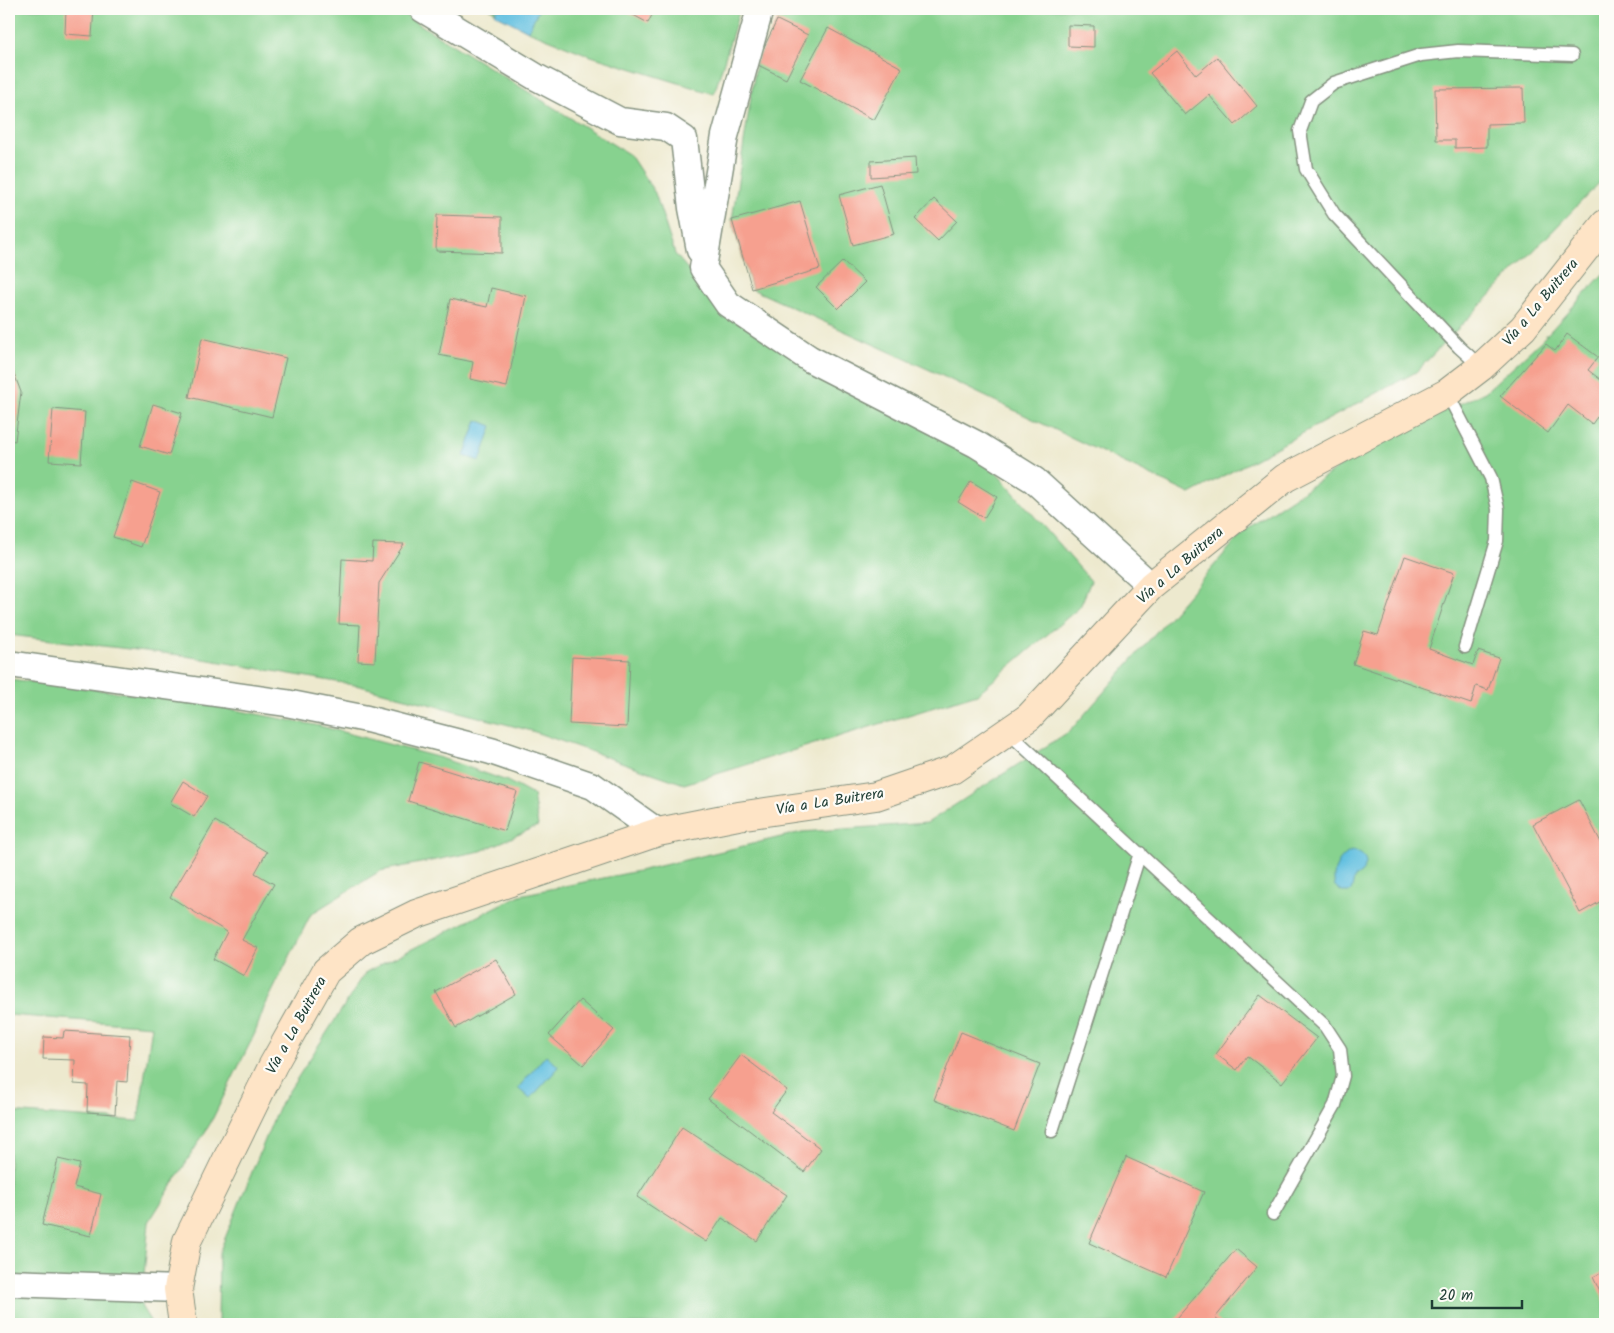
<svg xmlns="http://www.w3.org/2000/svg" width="1614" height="1333" viewBox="0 0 1614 1333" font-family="Kalam,sans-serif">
  <rect width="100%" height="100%" fill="#fdfcf7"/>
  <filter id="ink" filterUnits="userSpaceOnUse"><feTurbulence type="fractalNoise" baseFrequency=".02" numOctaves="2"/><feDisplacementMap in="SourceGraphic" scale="10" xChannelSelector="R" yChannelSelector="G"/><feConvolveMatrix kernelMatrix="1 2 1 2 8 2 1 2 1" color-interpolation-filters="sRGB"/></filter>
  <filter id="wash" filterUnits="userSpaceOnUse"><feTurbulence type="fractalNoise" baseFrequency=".0096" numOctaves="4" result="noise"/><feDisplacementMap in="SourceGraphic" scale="20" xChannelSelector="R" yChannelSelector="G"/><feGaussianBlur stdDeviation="1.12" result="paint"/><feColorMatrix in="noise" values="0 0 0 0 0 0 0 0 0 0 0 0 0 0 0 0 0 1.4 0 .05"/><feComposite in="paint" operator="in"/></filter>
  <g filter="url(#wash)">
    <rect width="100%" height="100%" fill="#ede9ce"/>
    <!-- green -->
    <path fill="#87d28f" stroke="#538862" d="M9 9H395L630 155 655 193 675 254 721 308 986 461 1091 581 1080 607 977 694 684 784 532 731 360 686 180 655 9 635Z
      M490 9H740L714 94 591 56 528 31Z
      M783 9H1605V177L1416 372 1190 494 932 371 752 289 732 220 756 64Z
      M1605 272V1324H218L219 1253 278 1108 366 972 520 895 643 870 802 832 927 823 1070 731 1245 530 1374 444 1485 392 1541 341Z
      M9 679 182 700 320 726 441 758 507 781 533 795 538 826 481 851 380 871 311 914 264 1008 255 1033 210 1124 149 1222 141 1306 152 1324H9V1112L138 1121 152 1026 9 1015Z"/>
    <!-- water -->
    <path fill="#61bfe0" stroke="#407e8a" d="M497 9H539L528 31 495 14Z
      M477 420 492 426 480 461 464 456Z
      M1352 851C1361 852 1370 859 1364 869 1362 873 1357 875 1354 878L1352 889 1349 892H1342L1335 886C1331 872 1339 856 1352 851Z
      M546 1055 559 1067 530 1099 518 1088Z"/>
    <g id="blocks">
      <!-- building -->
      <path fill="#f6a08f" d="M66 9H94L92 36 65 34Z
        M625 9H655L648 23 624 10Z
        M777 20 808 35 786 79 756 64Z
        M1068 25 1094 26V47L1068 46Z
        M828 28 902 68 874 120 800 80Z
        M1177 51 1196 75 1217 57 1257 106 1235 125 1209 95 1185 115 1150 73Z
        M1523 88 1524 123 1487 124V147L1455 148V140H1436L1435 89Z
        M915 158 916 174 871 177V161Z
        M880 184 894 234 853 245 839 195Z
        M934 199 957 221 938 241 915 219Z
        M800 201 820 269 752 289 732 220Z
        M437 215 502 217V253L436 251Z
        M843 261 865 282 838 309 816 287Z
        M491 288 526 296 507 387 470 379 473 362 439 355 450 299 487 307Z
        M1567 334 1598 357 1588 370 1605 383V406L1592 424 1568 405 1548 433 1500 396 1546 344 1555 351Z
        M202 338 286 358 272 417 189 397Z
        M9 363H10L21 392 15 441 9 440Z
        M153 404 182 413 169 455 140 446Z
        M53 409 85 412 81 463 49 461Z
        M971 481 997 497 984 518 958 502Z
        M132 482 160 492 141 547 113 537Z
        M373 543 404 544 379 583 375 662 358 661 360 625 339 624 342 559 372 561Z
        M1405 556 1454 573 1429 649 1473 665 1478 651 1499 658 1488 690 1476 686 1471 704 1353 664 1364 631 1378 635Z
        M572 657 630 660 627 727 569 724Z
        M419 762 517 792 505 831 408 801Z
        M183 781 207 796 194 817 170 803Z
        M1579 800 1605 850V899L1580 913 1533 824Z
        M215 821 267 852 255 873 274 884 242 940 258 948 244 976 213 959 227 932 170 897Z
        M496 959 516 994 456 1028 436 992Z
        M1260 995 1317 1038 1282 1083 1247 1056 1237 1070 1216 1054Z
        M580 1000 614 1030 583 1065 549 1035Z
        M64 1031 130 1035 127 1082 117 1081 115 1114 87 1112 88 1085 74 1084 75 1060 43 1059 44 1037 63 1038Z
        M961 1032 1040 1064 1014 1131 934 1100Z
        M741 1055 787 1090 771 1112 821 1149 804 1172 708 1099Z
        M682 1127 787 1195 757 1241 722 1218 706 1242 637 1197Z
        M1126 1157 1204 1192 1166 1277 1089 1243Z
        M58 1159 80 1164 74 1187 101 1194 91 1236 42 1225Z
        M1236 1249 1257 1267 1215 1318 1222 1324H1172Z
        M1605 1271V1303L1593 1277Z"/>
    </g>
  </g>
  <g filter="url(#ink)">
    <use href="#blocks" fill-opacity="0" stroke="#869381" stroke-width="1"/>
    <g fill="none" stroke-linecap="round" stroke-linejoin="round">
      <!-- lane casing -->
      <g stroke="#869381" stroke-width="15">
        <path id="lane" d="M1481 367 1459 347 1334 214 1306 169 1300 131 1311 101 1334 83 1421 55 1458 51 1572 55
          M1447 393 1491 478 1498 509 1497 541 1465 647
          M1008 732 1325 1026 1340 1049 1343 1076 1335 1105 1273 1214
          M1052 1131 1140 853"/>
      </g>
      <!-- street casing -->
      <g stroke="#869381" stroke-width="29">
        <path id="street" d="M423 9 536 77 620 121 666 127 684 139 692 208 700 250
          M760 9 725 136 703 268 728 304 810 359 976 444 1034 480 1151 586
          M9 664 286 703 367 719 491 751 593 786 658 832
          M9 1283 178 1289"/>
      </g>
      <!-- secondary casing -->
      <g stroke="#869381" stroke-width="30">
        <path id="secondary" d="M183 1324 178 1289 187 1241 273 1065 326 971 361 941 416 914 658 832 738 816 876 796 952 770 1029 717 1151 586 1285 478 1447 393 1481 367 1523 328 1605 224"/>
      </g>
      <!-- lane -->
      <use href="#lane" stroke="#fff" stroke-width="12"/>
      <!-- street -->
      <use href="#street" stroke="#fff" stroke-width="26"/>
      <!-- secondary -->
      <use href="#secondary" stroke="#fee4c6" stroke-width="28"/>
    </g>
  </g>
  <g text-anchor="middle" stroke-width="4.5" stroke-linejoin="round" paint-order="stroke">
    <!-- street labels -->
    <g font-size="15" fill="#1f3d34" stroke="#fdfcf7">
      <text transform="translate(1540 302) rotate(-50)" y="5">Vía a La Buitrera</text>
      <text transform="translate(1180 565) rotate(-41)" y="5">Vía a La Buitrera</text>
      <text transform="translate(830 801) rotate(-9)" y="5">Vía a La Buitrera</text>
      <text transform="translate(296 1025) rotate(-61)" y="5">Vía a La Buitrera</text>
    </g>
  </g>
  <!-- margin -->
  <rect width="1614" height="1333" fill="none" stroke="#fdfcf7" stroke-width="30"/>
  <!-- scale -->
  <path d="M1432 1300v8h90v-8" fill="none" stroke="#1f3d34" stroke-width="2.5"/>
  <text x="1439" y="1300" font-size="15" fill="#1f3d34" stroke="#fdfcf7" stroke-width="4" paint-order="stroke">20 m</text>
</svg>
